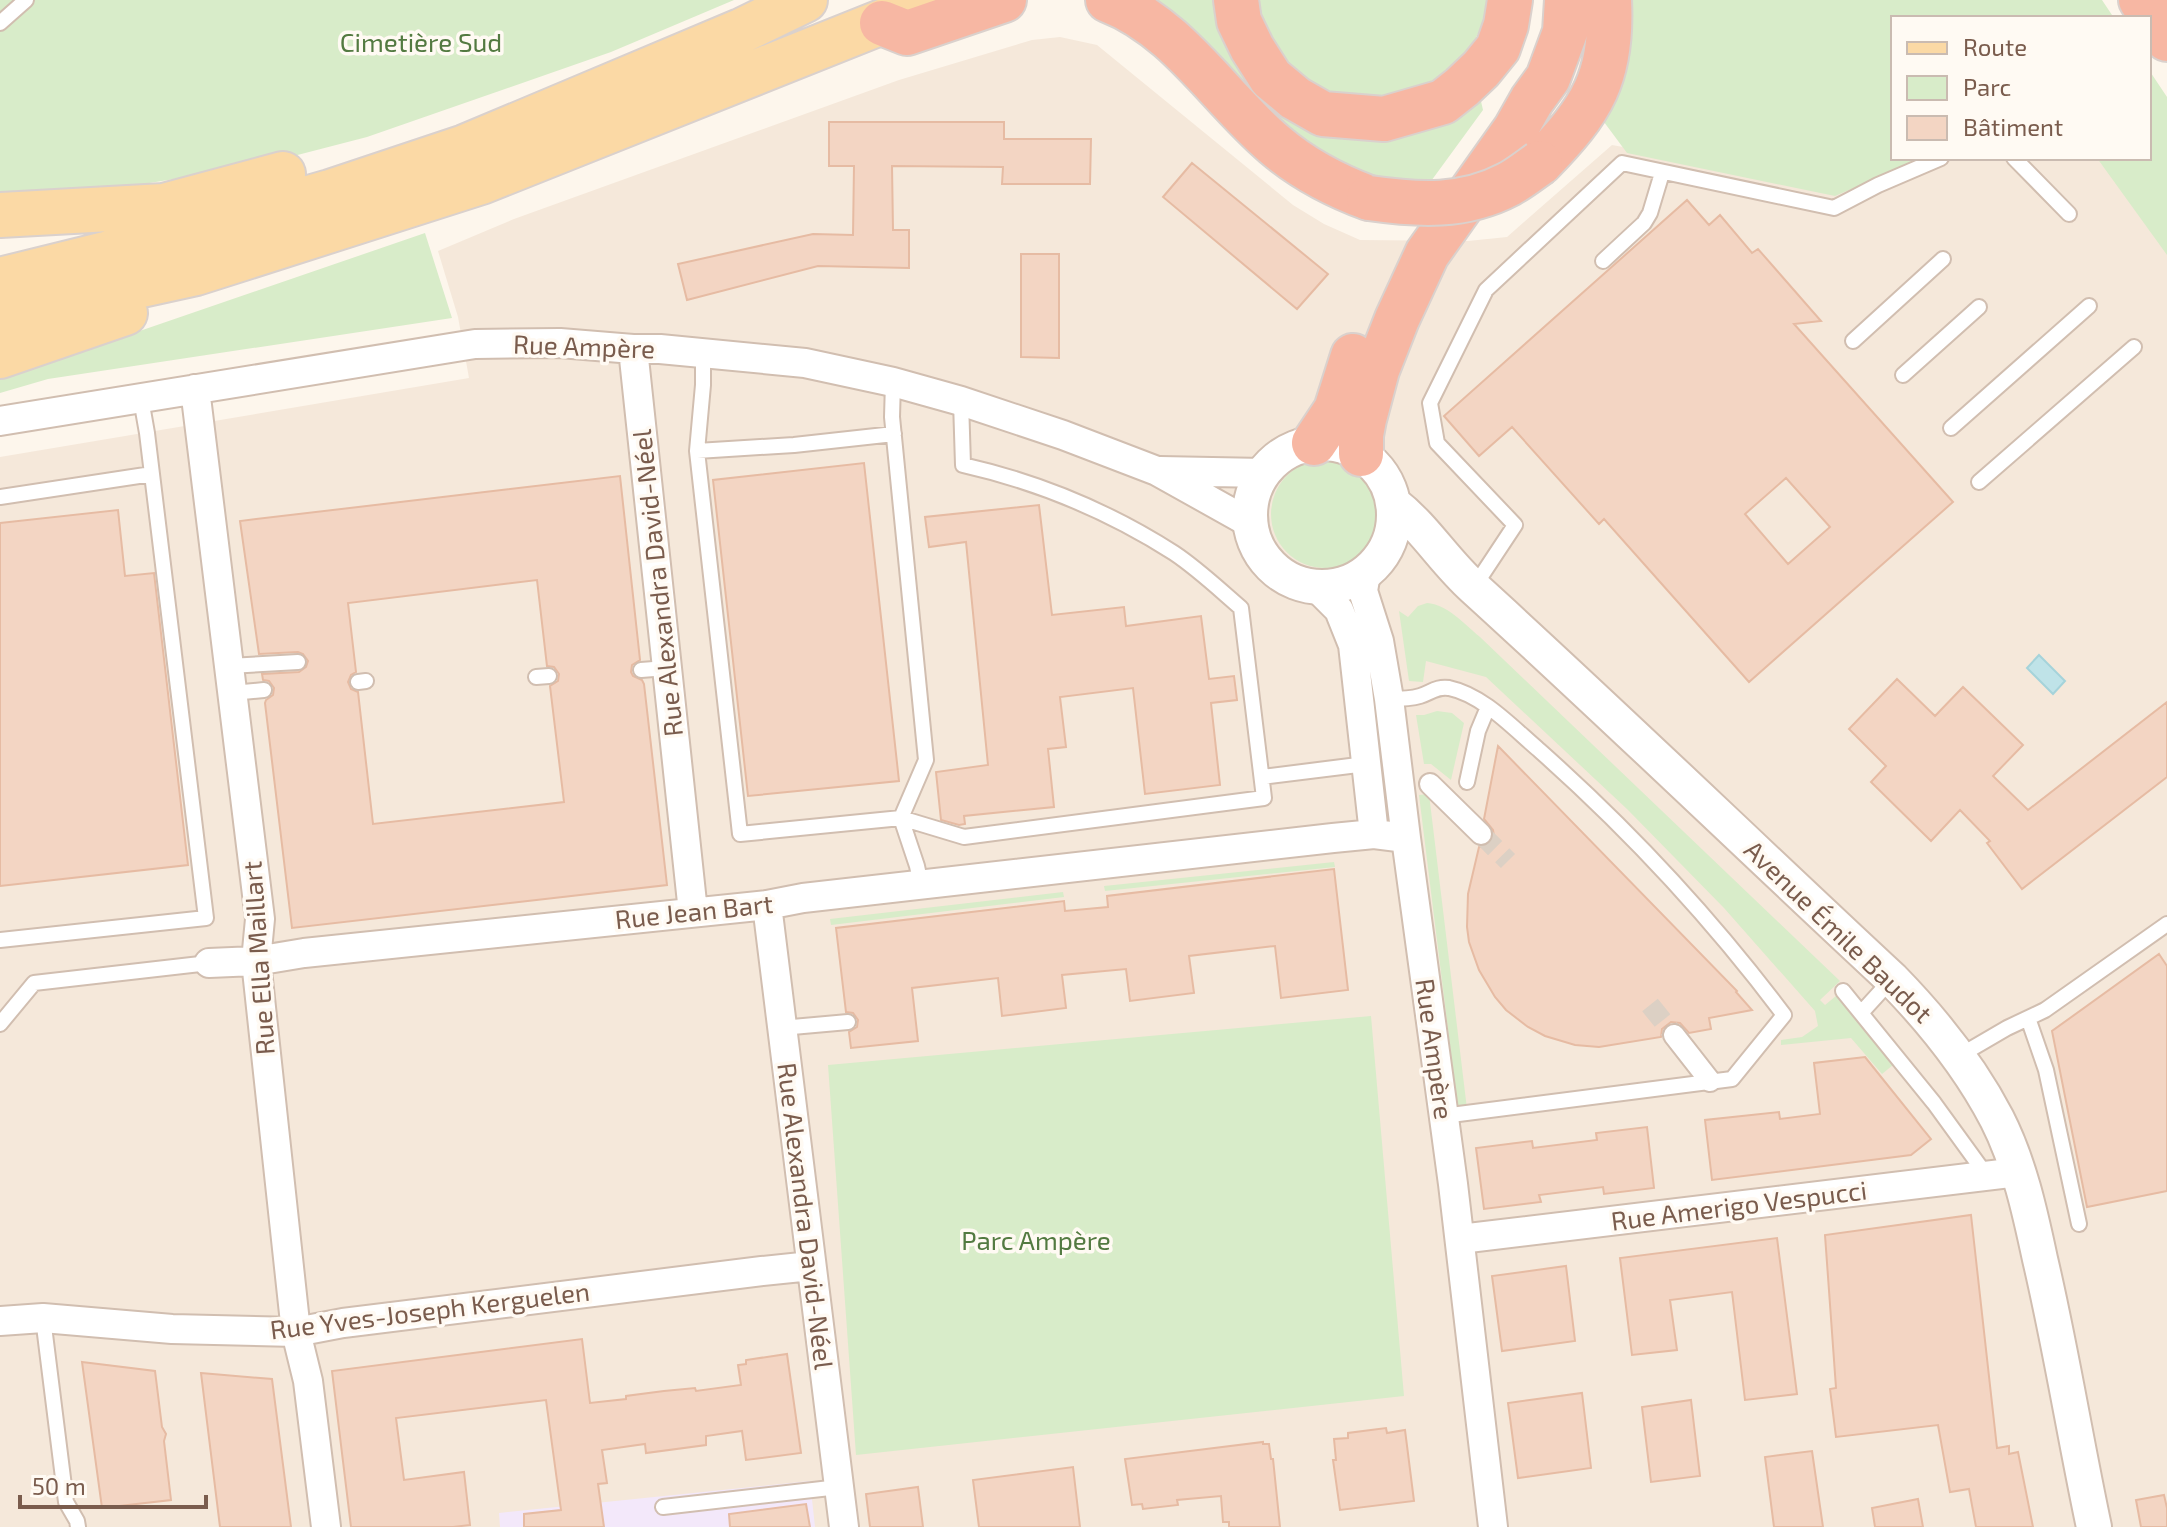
<svg xmlns="http://www.w3.org/2000/svg" width="2167" height="1527" viewBox="0 0 2167 1527" font-family="'Exo 2',sans-serif">
  <rect width="100%" height="100%" fill="#fdf6ec"/>
  <!-- residential -->
  <path fill="#f5e8da" d="M1060 37 1097 45 1293 205 1324 224 1360 240 1468 241 1507 237 1612 145 1837 186 1897 158H2149L2167 113V1527H0V457L469 378 458 317 438 251 514 219 899 80 1032 40Z"/>
  <!-- education -->
  <path fill="#f3e8fa" d="M810 1481 815 1527H500L499 1513Z"/>
  <!-- green -->
  <path fill="#d8ecc9" d="M0 0H734L611 52 367 137 255 166 137 185 0 195Z
    M1149 0H1223L1301 109 1478 88 1483 110 1426 188 1391 183 1354 171 1309 145 1249 99Z
    M1254 0H1490L1485 19 1469 52 1445 76 1405 97 1359 98 1318 88 1292 71 1262 38Z
    M1628 0H2102L2114 18H1893V158H1923L1835 196 1627 153 1604 122 1621 77Z
    M2149 70 2167 97V255L2097 158H2149Z
    M425 233 452 318 48 379 0 393V379Z
    M1271 514a54 54 0 1 1 108 0a54 54 0 1 1-108 0Z
    M1427 603C1447 604 1464 624 1480 637L1840 981 1820 1000 1825 1005 1836 996 1893 1065 1882 1074 1851 1038 1781 1045V1040L1802 1037 1818 1026 1815 1011 1724 908 1627 809 1486 677 1426 661 1423 682 1409 681 1399 611 1408 617 1418 606Z
    M1437 711 1452 713 1464 723 1451 780 1431 764H1424L1416 715H1424Z
    M1429 794 1467 1109 1458 1110 1419 795Z
    M1334 862 1335 867 1105 891 1104 886Z
    M1063 892 1064 897 831 925 830 919Z
    M1371 1016 1404 1396 856 1455 828 1065Z"/>
  <!-- water -->
  <path fill="#bfe3e8" stroke="#a5d3da" stroke-width="2" d="M2039 655 2065 681 2053 694 2027 668Z"/>
  <!-- building -->
  <path fill="#f3d5c3" stroke="#e6bba3" stroke-width="2" fill-rule="evenodd" d="M829 122H1004V139H1091L1090 184H1002L1003 167 892 166 893 230H909V268L818 266 687 300 678 264 813 234 853 235 854 166H829Z
    M1192 163 1328 274 1297 309 1163 197Z
    M1687 200 1709 225 1720 215 1752 253 1758 249 1821 321 1794 324 1953 502 1749 682 1604 519 1599 524 1512 427 1479 456 1444 416ZM1786 478 1830 527 1788 564 1745 514Z
    M1021 254H1059V358L1021 357Z
    M864 463 899 781 748 796 713 480Z
    M620 476 640 660 632 665 631 672 633 676 642 680 644 684 667 885 292 928 265 703 266 700 273 695 274 688 269 681 263 680 262 674 299 672 306 667 308 661 303 654 298 652 259 654 240 521ZM537 580 547 666 554 667 559 674 558 681 550 686 564 802 373 824 358 692 351 689 348 682 351 675 356 672 348 603Z
    M1039 505 1052 615 1124 607 1126 626 1201 616 1209 679 1234 676 1237 700 1211 703 1220 785 1145 794 1133 688 1060 697 1066 747 1048 749 1054 807 964 816 965 824 959 825 941 820 936 772 988 765 966 542 929 547 925 517Z
    M118 510 125 576 154 573 188 865 0 886V523Z
    M1897 679 1935 716 1963 687 2023 745 1993 776 2028 810 2167 702V777L2022 889 1987 843 1990 841 1960 810 1931 841 1871 782 1886 766 1849 729Z
    M1498 746 1737 991 1736 992 1752 1010 1709 1018 1711 1029 1689 1033 1680 1023 1671 1022 1662 1029 1661 1037 1599 1047 1575 1045 1545 1036 1528 1027 1506 1010 1495 997 1479 970 1469 942 1467 927 1468 894 1479 847 1490 844 1494 836 1493 830 1484 819Z
    M1334 869 1348 990 1281 998 1275 946 1189 956 1194 993 1130 1001 1126 969 1062 975 1066 1008 1002 1016 998 978 912 988 918 1041 851 1048 849 1032 857 1027 858 1020 853 1013 846 1012 836 928 1064 901 1065 911 1108 907 1107 896Z
    M2159 954 2167 966V1191L2087 1207 2052 1031Z
    M1865 1057 1931 1139 1911 1155 1712 1180 1705 1120 1779 1112 1780 1119 1820 1114 1814 1063Z
    M1647 1127 1654 1188 1604 1194 1603 1187 1539 1195 1541 1202 1484 1209 1476 1148 1532 1141 1533 1148 1597 1140 1596 1133Z
    M1971 1215 1997 1448 2009 1446V1454L2018 1452 2033 1527H1976L1969 1489 1950 1492 1938 1425 1836 1437 1830 1389 1836 1388 1825 1235Z
    M1777 1238 1797 1394 1745 1400 1732 1292 1670 1300 1677 1350 1632 1355 1620 1258Z
    M1566 1266 1575 1341 1502 1351 1492 1276Z
    M582 1339 590 1403 626 1399V1396L664 1391 695 1388 696 1391 741 1385 738 1365 746 1364V1360L787 1354 801 1453 746 1460 742 1431 706 1436V1445L646 1453 645 1444 602 1450 607 1483 598 1484 604 1527H524V1514L561 1510 546 1400 396 1418 404 1480 464 1472 470 1525 453 1527H351L332 1371Z
    M82 1362 155 1371 162 1427 166 1434 164 1441 171 1500 102 1508Z
    M201 1373 272 1379 291 1527H220Z
    M1582 1393 1591 1468 1518 1478 1508 1403Z
    M1691 1400 1700 1476 1651 1482 1642 1407Z
    M1386 1428 1387 1433 1405 1430 1414 1501 1340 1510 1333 1460H1336L1334 1439 1348 1438V1433Z
    M1263 1442V1444H1269L1271 1459H1273L1280 1527H1229V1522H1223L1221 1496 1177 1500 1178 1505 1143 1509 1142 1504 1132 1505 1125 1459Z
    M1812 1451 1823 1527H1774L1765 1457Z
    M1073 1467 1080 1527H979L973 1480Z
    M918 1487 923 1527H870L866 1494Z
    M2164 1495 2167 1508V1527H2141L2136 1500Z
    M1918 1499 1923 1527H1875L1872 1508Z
    M806 1504 810 1527H730L729 1514Z"/>
  <g fill="none" stroke-linecap="round" stroke-linejoin="round">
    <!-- pedestrian-tunnel -->
    <path stroke="#dcd0c4" stroke-width="20" stroke-dasharray="20 10" stroke-linecap="butt" d="M1481 834 1508 861
      M1650 1005 1674 1035"/>
    <!-- service casing -->
    <g stroke="#d1beb0" stroke-width="18">
      <path id="service" d="M0 23 26 0
        M2014 158 2069 214
        M1603 261 1644 223 1650 213 1662 173
        M1853 341 1943 259
        M703 353V385L697 451 740 834 901 818 964 837 1264 798 1241 608C1220 590 1198 569 1174 553 1110 512 1038 482 963 465L961 401
        M1903 375 1979 307
        M893 382 892 417 926 760 901 818 917 866 921 885
        M1951 428 2089 306
        M697 451 794 445 894 434
        M1979 482 2134 347
        M0 497 152 474
        M1474 587 1515 525 1437 443 1430 403 1486 290 1622 163 1834 208 1878 185 1941 158
        M229 666 298 662
        M641 670 667 668
        M536 677 549 676
        M358 682 366 681
        M232 693 264 690
        M1388 703 1389 699C1399 699 1410 699 1420 696 1430 693 1437 686 1449 688 1483 695 1513 728 1539 750 1629 830 1712 919 1784 1015L1732 1079 1443 1116
        M1262 777 1366 764
        M1467 782 1478 731 1488 707
        M0 940 206 918 147 433 141 399
        M1843 991 1934 1103 1987 1176
        M1861 1013 1892 979
        M2028 1018 2046 1070 2079 1224
        M0 1024 34 983 209 963
        M781 1028 848 1022
        M1959 1056 2007 1028 2045 1010 2167 924
        M43 1318 66 1502 77 1521 78 1527
        M663 1507 839 1487"/>
    </g>
    <!-- pedestrian casing -->
    <g stroke="#d1beb0" stroke-width="24">
      <path id="pedestrian" d="M1430 784 1481 834
        M1674 1035 1710 1081"/>
    </g>
    <!-- minor casing -->
    <g stroke="#d1beb0" stroke-width="32">
      <path id="minor" d="M633 349 693 912
        M195 389 260 919 256 961 296 1332 308 1381 326 1527
        M0 421 475 344 560 343 633 349H660L805 363 893 382 961 401 1063 435 1157 471 1250 523
        M1160 471 1264 473
        M1366 573 1363 591 1379 641 1389 699 1406 838 1453 1184 1493 1527
        M1317 588 1339 610 1353 645 1374 834
        M767 905 844 1527
        M209 963 256 961 304 953 767 905 803 898 1333 838 1374 834 1406 838
        M1460 1239 2018 1172
        M0 1321 43 1318 172 1329 296 1332 343 1323 762 1271 811 1266"/>
    </g>
    <!-- tertiary casing -->
    <g stroke="#d1beb0" stroke-width="38">
      <path id="tertiary" d="M1250 515a72 72 0 1 1 144 0a72 72 0 1 1-144 0Z
        M1394 504C1425 528 1444 561 1473 587 1615 716 1752 849 1892 979 1933 1021 1970 1067 1997 1119 2019 1162 2030 1212 2040 1259 2061 1348 2075 1438 2094 1527"/>
    </g>
    <!-- primary casing -->
    <g stroke="#dad1cd" stroke-width="48">
      <path id="primary" d="M0 215 164 206 283 174
        M0 280 174 237 330 192 465 147 741 31 805 0
        M0 316 196 273 481 182 917 8
        M0 356 125 313"/>
    </g>
    <!-- motorway casing -->
    <g stroke="#dad1cd" stroke-width="48">
      <path id="motorway" d="M1108 0C1178 27 1219 97 1274 144 1303 169 1334 185 1369 198
        M1236 0 1239 21 1252 48 1271 78 1295 98 1323 114 1384 119 1443 102 1462 87 1481 69 1498 48 1506 25 1510 0
        M2141 0 2167 39
        M882 23 907 33 1004 0
        M1540 163C1592 110 1613 77 1609 0
        M1314 443 1336 410 1353 356
        M1361 454V435L1364 419 1377 370 1397 319 1427 254 1515 130 1532 100 1548 78 1565 32 1567 0"/>
    </g>
    <!-- service -->
    <use href="#service" stroke="#fff" stroke-width="14"/>
    <!-- pedestrian -->
    <use href="#pedestrian" stroke="#fff" stroke-width="20"/>
    <!-- minor -->
    <use href="#minor" stroke="#fff" stroke-width="28"/>
    <!-- tertiary -->
    <use href="#tertiary" stroke="#fff" stroke-width="34"/>
    <!-- primary -->
    <use href="#primary" stroke="#fbd9a5" stroke-width="44"/>
    <!-- motorway -->
    <use href="#motorway" stroke="#f7b7a3" stroke-width="44"/>
    <!-- motorway-bridge casing -->
    <g stroke="#dad1cd" stroke-width="48" stroke-linecap="butt">
      <path id="motorway-bridge" d="M1369 198C1418 205 1464 208 1509 184 1520 178 1530 170 1540 163"/>
    </g>
    <!-- motorway-bridge -->
    <use href="#motorway-bridge" stroke="#f7b7a3" stroke-width="44"/>
  </g>
  <g text-anchor="middle" stroke-width="7" stroke-linejoin="round" paint-order="stroke">
    <!-- park labels -->
    <g font-size="26" fill="#537a41" stroke="#fffaf3">
      <text x="421" y="52">Cimetière Sud</text>
      <text x="1036" y="1250">Parc Ampère</text>
    </g>
    <!-- street labels -->
    <g font-size="26" fill="#7a5c4d" stroke="#fffaf3">
      <text transform="translate(584 347) rotate(2)" y="9">Rue Ampère</text>
      <text transform="translate(658 583) rotate(-96)" y="9">Rue Alexandra David-Néel</text>
      <text transform="translate(694 912) rotate(-6)" y="9">Rue Jean Bart</text>
      <text transform="translate(1838 932) rotate(44)" y="9">Avenue Émile Baudot</text>
      <text transform="translate(259 958) rotate(-94)" y="9">Rue Ella Maillart</text>
      <text transform="translate(1434 1049) rotate(82)" y="9">Rue Ampère</text>
      <text transform="translate(1739 1206) rotate(-7)" y="9">Rue Amerigo Vespucci</text>
      <text transform="translate(805 1216) rotate(83)" y="9">Rue Alexandra David-Néel</text>
      <text transform="translate(430 1311) rotate(-7)" y="9">Rue Yves-Joseph Kerguelen</text>
    </g>
  </g>
  <!-- legend -->
  <rect x="1891" y="16" width="260" height="144" fill="#fffaf3" stroke="#cabbb1" stroke-width="2"/>
  <rect x="1907" y="42" width="40" height="12" fill="#fbd9a5" stroke="#cabbb1" stroke-width="2"/>
  <text x="1963" y="56" font-size="24" fill="#7a5c4d">Route</text>
  <rect x="1907" y="76" width="40" height="24" fill="#d8ecc9" stroke="#cabbb1" stroke-width="2"/>
  <text x="1963" y="96" font-size="24" fill="#7a5c4d">Parc</text>
  <rect x="1907" y="116" width="40" height="24" fill="#f3d5c3" stroke="#cabbb1" stroke-width="2"/>
  <text x="1963" y="136" font-size="24" fill="#7a5c4d">Bâtiment</text>
  <!-- scale -->
  <path d="M20 1495v12h186v-12" fill="none" stroke="#7a5c4d" stroke-width="4"/>
  <text x="32" y="1495" font-size="24" fill="#7a5c4d" stroke="#fffaf3" stroke-width="6" paint-order="stroke">50 m</text>
</svg>
